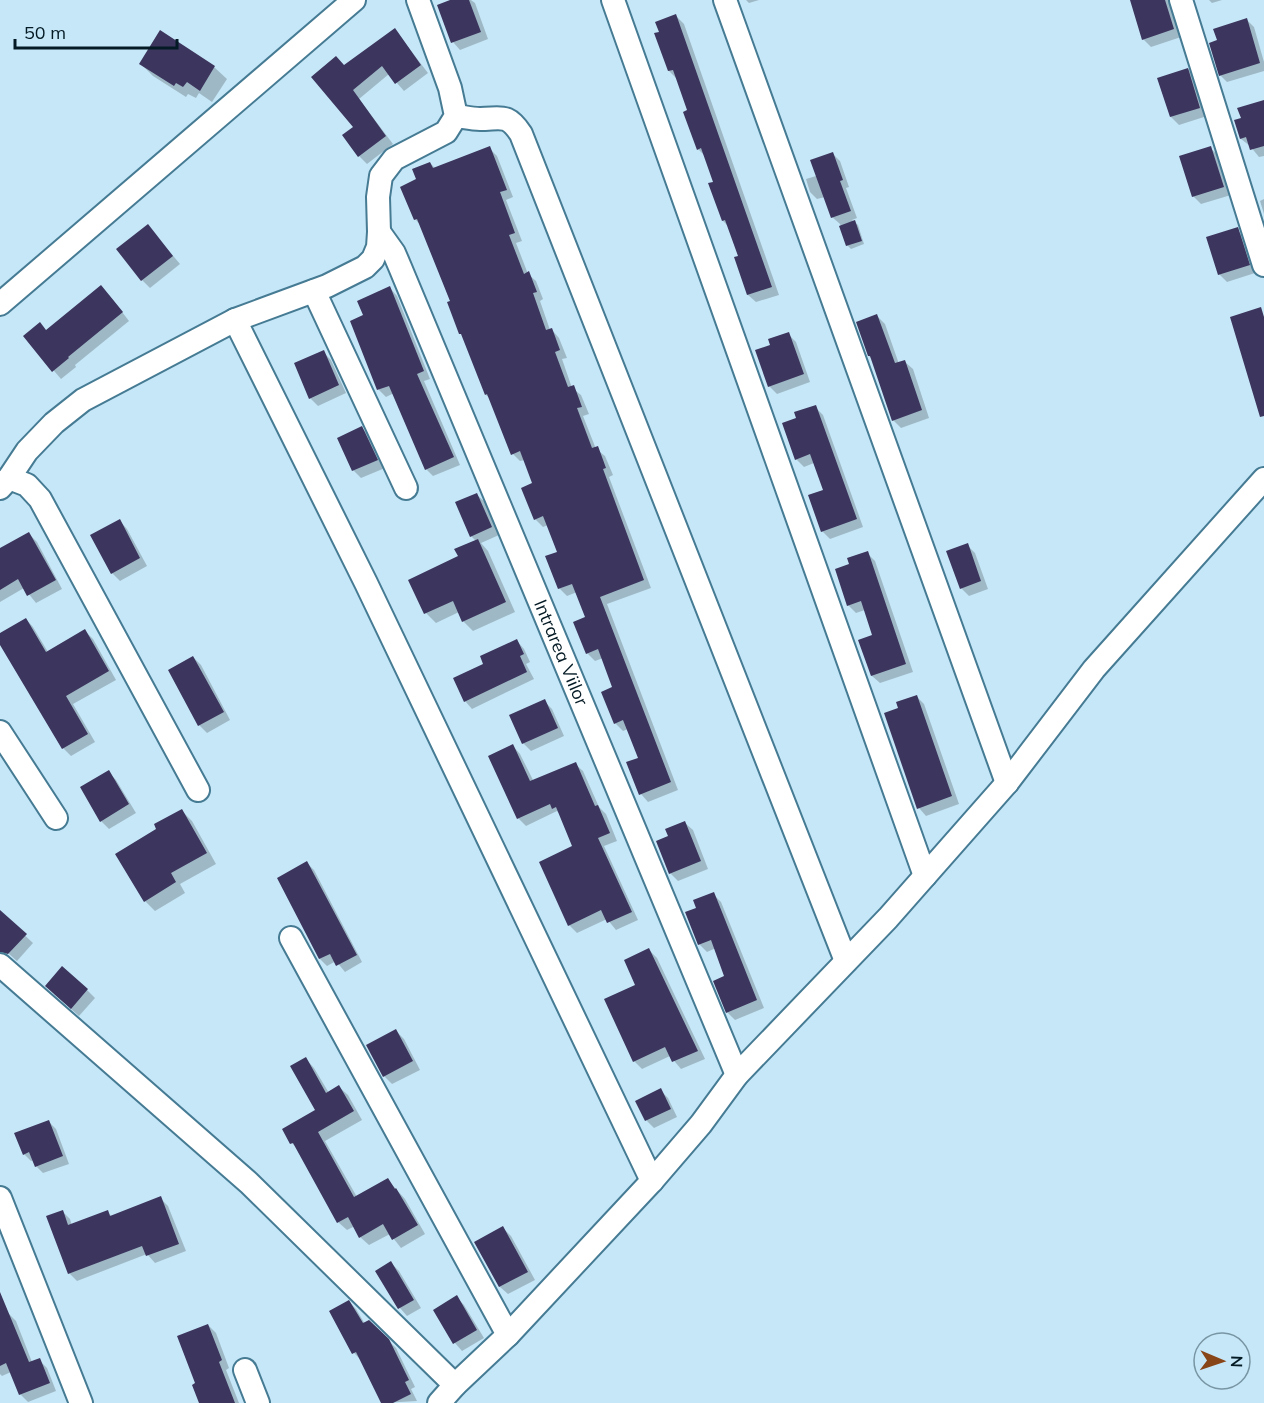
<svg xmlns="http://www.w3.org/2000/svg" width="1264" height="1403" viewBox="0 0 1264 1403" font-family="Mulish,sans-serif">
  <rect width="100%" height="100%" fill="#c6e7f8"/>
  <!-- shadow -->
  <path fill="#0003" d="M454 0H471L475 3 488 39 460 50 453 42Z
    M746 0H759L749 3Z
    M1142 0H1169L1181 37 1151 47 1143 39Z
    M1209 0H1222L1212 3Z
    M676 16 684 24 779 295 756 302 748 295 740 257 729 227 723 221 715 183 705 156 698 149 689 111 677 79 669 71 661 33Z
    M1247 20 1254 27 1264 62V71L1227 82 1220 75 1218 41Z
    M395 30 428 73 404 91 389 74 359 99 393 144 367 164 359 156 345 66Z
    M161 33 214 67 227 79 212 102 199 93 196 98 188 94 186 97 153 76 141 64Z
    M1188 69 1196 77 1207 116 1179 125 1171 117 1159 79Z
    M1264 101V156L1259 157 1250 146 1241 139 1243 119Z
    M489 148 497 156 513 197 506 200 522 241 516 243 528 274 536 281 543 299 540 301 550 330H552L559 338 567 358 562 359 572 388 581 395 589 414 583 416 596 449 605 456 613 475 609 477 651 588 607 604 678 790 648 802 641 794 640 759 628 729 623 731 615 723 614 688 603 658 595 661 587 653V618L577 592 567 596 559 588 558 553 548 525 543 527 535 519 534 484 525 460 520 461 513 454 491 399 486 395 422 227 415 219 418 180 430 163 436 169Z
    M1210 148 1218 155 1231 195 1201 204 1193 196Z
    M833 154 840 161 849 187 846 188 857 218 852 220 858 225 864 244 851 249 847 245 840 224 832 217 825 197 817 199 810 192 806 179 816 176Z
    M1264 199V214L1260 201Z
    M148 226 180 264 150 288 142 280Z
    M1236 229 1244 237 1255 273 1227 282 1219 274Z
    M390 288 397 296 430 379 424 381 460 465 433 476 426 469 394 393 386 397 379 390 352 322 365 316Z
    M109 295 129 321 75 365 76 367 61 379 25 337 46 331Z
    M877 316 885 324 899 364 905 362 913 369 929 418 901 428 893 420 872 359 869 356Z
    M788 334 796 342 810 382 777 394 769 386 771 346Z
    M323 352 331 360 346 393 318 406 310 398Z
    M815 407 823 415 863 527 830 539 822 531 825 491 814 463 804 467 796 459 798 419Z
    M362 428 370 436 385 468 361 478 353 470Z
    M477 495 485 502 499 535 481 543 488 551 515 612 473 631 463 621 459 612 436 623 426 613 410 580 460 557 476 541 471 536Z
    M120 521 127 529 147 566 120 581 112 573Z
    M29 534 37 542 62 589 36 603 24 588 0 602V550Z
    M967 545 975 553 988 589 969 596 961 588Z
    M867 553 875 561 913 672 880 683 872 676 874 636 865 610 856 613 848 605 850 565Z
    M26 619 33 627 48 652 85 631 93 639 116 680 73 704 95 742 71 756 63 748 0 642V635Z
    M517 641 524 649 530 662 526 664 534 679 472 709 465 701Z
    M193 657 201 665 230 720 207 733 199 725Z
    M916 696 924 704 959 804 926 816 919 808 900 708Z
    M544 701 552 709 564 736 531 751 523 743Z
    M513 746 520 754 534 782 575 764 583 771 599 807 606 814 617 841 604 846 638 920 616 930 607 919 577 933 569 925 574 847 561 815 557 811 526 826 518 818Z
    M108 772 116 780 136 813 109 829 101 821Z
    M181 810 192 821 216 864 180 884 185 893 155 911 145 901 158 830Z
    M685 823 693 830 708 869 678 881 670 873 669 837Z
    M307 863 314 870 362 962 345 972 336 961 327 966 320 959 279 878Z
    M713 894 721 902 764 1008 735 1020 727 1012 726 977 716 948 707 952 699 944 698 908Z
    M0 912 33 943 17 961 0 946Z
    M649 950 657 958 705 1059 681 1069 670 1056 642 1069 634 1061 637 986Z
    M87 990 95 998 79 1016 54 994Z
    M396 1031 404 1039 420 1070 392 1084 384 1076 368 1046Z
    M306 1059 314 1068 329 1093 339 1087 348 1095 362 1120 325 1141 357 1197 388 1180 405 1199 425 1234 401 1248 390 1234 369 1245 360 1237 355 1226 347 1230 338 1222 299 1150 292 1143 317 1111Z
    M660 1090 668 1098 677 1117 654 1128 647 1121 637 1102Z
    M48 1121 56 1129 69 1164 43 1173 36 1166 34 1160 31 1161 24 1154Z
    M160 1198 168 1206 186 1251 155 1263 147 1254 77 1281 69 1273 62 1211 70 1219 72 1226 108 1212 112 1217Z
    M503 1228 511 1236 535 1280 508 1294 500 1287 476 1243Z
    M391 1263 399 1271 421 1308 407 1316 400 1308 378 1272Z
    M456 1297 464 1305 484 1338 462 1351 455 1343 435 1310Z
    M349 1302 356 1309 365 1324 369 1322 396 1348 415 1387 411 1389 417 1401 383 1403 361 1360 354 1353Z
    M8 1313 16 1321 32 1362 39 1360 47 1368 56 1391 28 1402 20 1394 11 1372 2 1376 0 1374V1316Z
    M208 1325 216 1333 229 1368 226 1370 239 1403H201L197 1384Z"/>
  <!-- building -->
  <path fill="#3c355d" d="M450 0H469L481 32 451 43 437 5Z
    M1130 0H1165L1174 29 1142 40Z
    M676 14 772 287 747 295 734 257 738 256 725 220 722 221 708 183 713 182 701 148 697 150 683 112 687 110 673 70 668 71 654 33 659 32 655 22Z
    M1247 18 1260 63 1219 76 1209 43 1217 40 1213 29Z
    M395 28 421 65 395 84 382 66 353 90 386 136 358 157 342 135 353 127 311 77 336 56 344 65Z
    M160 30 215 66 200 91 187 82 183 87 176 83 174 86 139 64Z
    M1188 68 1200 108 1170 117 1157 78Z
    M1264 100V146L1250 150 1246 137 1240 139 1234 120 1241 118 1237 108Z
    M490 146 507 190 500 192 515 233 509 235 524 274 529 271 537 292 533 293 546 330 552 328 560 350 555 352 568 387 574 385 582 407 577 408 592 448 598 446 606 468 603 469 644 580 600 597 671 782 639 795 626 762 638 758 623 720 614 724 601 692 612 687 598 649 586 654 573 622 585 617 572 584 558 589 545 556 557 552 543 516 534 520 521 488 532 483 520 451 511 455 487 394 485 395 461 334H459L447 302 450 301 417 219 414 220 400 187 416 179 412 169 430 162 433 168Z
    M1211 146 1224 187 1192 197 1179 156Z
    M833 152 843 180 840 181 851 211 831 218 810 160Z
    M855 220 862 241 846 246 839 226Z
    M148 224 173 256 141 281 116 249Z
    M1238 227 1250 265 1218 275 1206 237Z
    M101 285 123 312 68 357 69 358 52 372 23 336 40 322 46 330Z
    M390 286 424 371 417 374 454 457 425 470 389 386 377 390 350 321 363 315 357 301Z
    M1261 307 1264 317V416L1260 417 1230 317Z
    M877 314 895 363 905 360 922 410 892 421 870 356H868L856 322Z
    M789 332 804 374 768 387 755 350 770 345 768 339Z
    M324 350 339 385 309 399 294 363Z
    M816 405 857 519 821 532 808 495 823 490 810 454 795 460 782 423 796 418 794 412Z
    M362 426 378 460 352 471 337 438Z
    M477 493 492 527 470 537 455 502Z
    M120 519 140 558 111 574 90 535Z
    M29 532 56 580 27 596 18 579 0 590V548Z
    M478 539 506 602 462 622 453 601 424 614 408 580 458 556 454 549Z
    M968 543 981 581 960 589 946 551Z
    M868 551 906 664 871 676 858 640 872 635 861 601 847 606 835 569 849 564 847 558Z
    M26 618 46 652 85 629 109 671 66 696 88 734 62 749 0 645V633Z
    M517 639 524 654 520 656 527 672 464 702 453 678 483 664 480 656Z
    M193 656 224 712 198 726 168 670Z
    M917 695 952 796 917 809 884 713 898 708 896 702Z
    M545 699 558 728 522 744 509 715Z
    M513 744 530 781 576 762 595 806 598 805 610 833 598 838 632 912 607 923 601 910 568 926 539 862 572 846 556 807 552 809 550 804 517 819 488 756Z
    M109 770 129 804 100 822 80 787Z
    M182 809 207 853 171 873 176 882 144 902 115 854 156 829 154 824Z
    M685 821 701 861 669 874 656 841 668 836 665 829Z
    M307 861 357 955 336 966 330 954 319 959 277 878Z
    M714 892 757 1000 726 1013 713 981 724 976 711 940 698 945 685 912 696 908 693 900Z
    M0 910 27 934 8 954 0 952Z
    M649 948 698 1051 672 1062 665 1047 633 1062 604 999 635 985 624 960Z
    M62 966 88 989 71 1009 45 986Z
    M396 1029 413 1061 383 1077 366 1045Z
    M306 1057 326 1093 339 1085 354 1111 318 1132 354 1197 388 1178 395 1189 396 1188 418 1225 392 1240 383 1224 359 1238 348 1217 337 1223 293 1143 290 1144 282 1129 315 1110 290 1066Z
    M661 1088 671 1109 645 1121 635 1101Z
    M49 1120 63 1156 35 1167 29 1152 23 1155 14 1133Z
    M161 1196 179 1244 146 1256 142 1246 68 1274 46 1216 63 1210 68 1225 108 1210 110 1216Z
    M503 1226 528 1272 499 1287 474 1242Z
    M391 1261 414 1300 398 1309 375 1271Z
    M0 1292 29 1362 40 1358 50 1383 19 1395 6 1363 0 1366Z
    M457 1295 477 1330 453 1344 433 1310Z
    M349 1300 363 1323 369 1320 389 1339 409 1380 405 1382 411 1394 393 1403H381L356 1352 352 1354 329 1311Z
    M208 1324 222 1360 219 1362 235 1403H199L192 1385 195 1383 177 1336Z"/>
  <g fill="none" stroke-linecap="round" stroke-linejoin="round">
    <!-- minor casing -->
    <g stroke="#467b94" stroke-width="26">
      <g id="minor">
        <path d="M613 0 925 876"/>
        <path d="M725 0 1007 783"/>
        <path d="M1181 0 1264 265"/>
        <path d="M456 116C464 117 472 119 480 119 502 119 507 113 521 134L846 961"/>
        <path id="s1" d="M379 232 394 253 400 267 737 1075"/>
        <path d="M314 291 406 488"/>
        <path d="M0 304 354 0"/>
        <path d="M235 320 366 583 652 1181"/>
        <path d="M9 478 27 485 40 499 198 790"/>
        <path d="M0 488 9 478 27 451 54 423 83 400 235 320 327 286 365 267 373 259 378 247 379 232 378 197 381 176 394 159 446 132 456 116 450 88 418 0"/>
        <path d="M0 732 56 818"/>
        <path d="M291 938 508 1335"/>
        <path d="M0 965 249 1183 455 1385"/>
        <path d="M0 1198 81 1403"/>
        <path d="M245 1370 258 1403"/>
        <path d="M439 1403 455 1385 508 1335 652 1181 701 1124 737 1075 888 918 1007 783 1094 669 1264 479"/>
      </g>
    </g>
    <!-- minor -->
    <use href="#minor" stroke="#fff" stroke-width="22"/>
  </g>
  <g text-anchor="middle" stroke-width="6" stroke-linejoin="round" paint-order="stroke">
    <!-- street labels -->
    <g font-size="18" fill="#041a24" stroke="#c6e7f8">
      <text dy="6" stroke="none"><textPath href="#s1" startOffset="459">Intrarea Viilor</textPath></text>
    </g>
  </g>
  <!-- north arrow -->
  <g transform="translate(1222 1361) rotate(92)"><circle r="28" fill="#c6e7f8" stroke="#7895a3" stroke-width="1.5"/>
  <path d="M0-4.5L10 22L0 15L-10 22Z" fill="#884517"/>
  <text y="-9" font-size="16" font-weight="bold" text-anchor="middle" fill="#041a24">N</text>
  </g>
  <!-- scale -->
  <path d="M15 39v9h162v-9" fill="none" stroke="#041a24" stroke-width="3"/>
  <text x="24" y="39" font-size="18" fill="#041a24" stroke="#c6e7f8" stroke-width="4.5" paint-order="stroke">50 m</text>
</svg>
